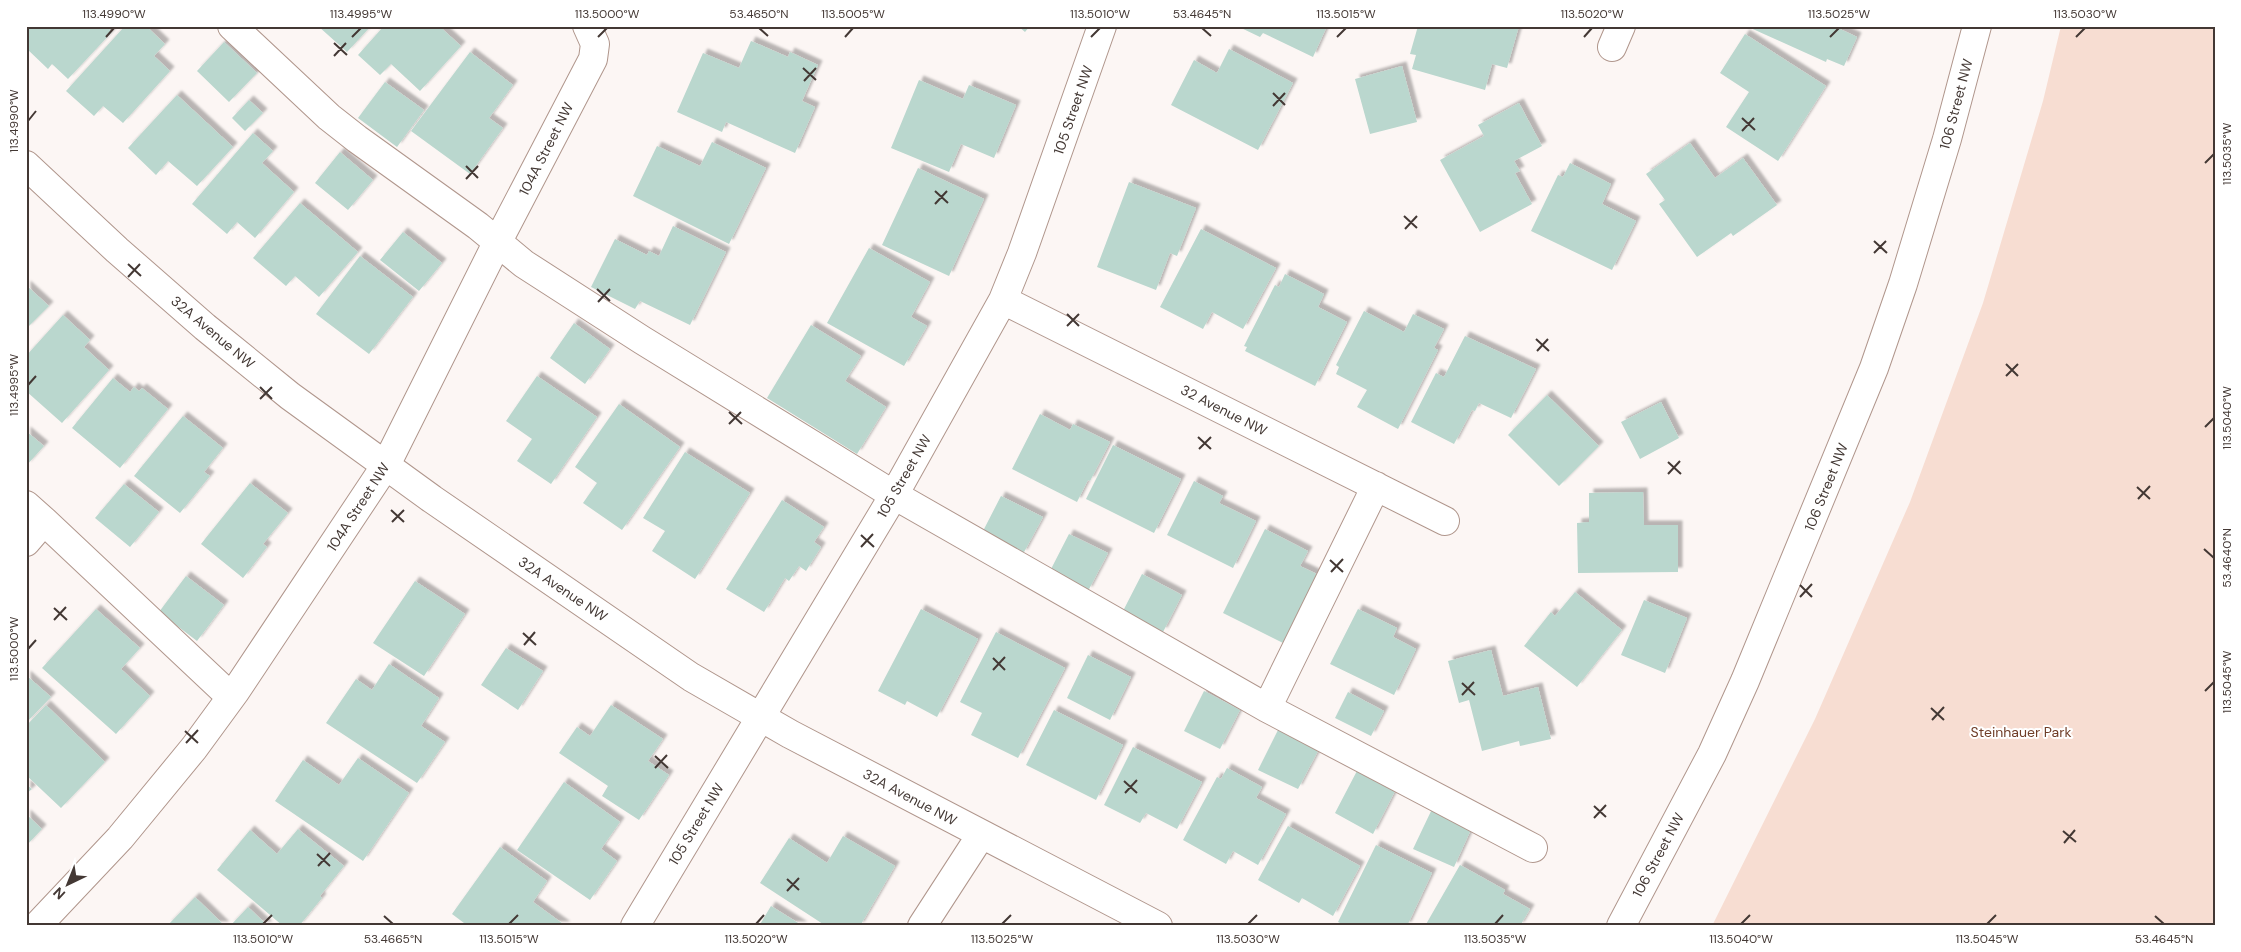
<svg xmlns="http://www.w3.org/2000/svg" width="2241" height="952" viewBox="0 0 2241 952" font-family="'DM Sans',sans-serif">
  <defs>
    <filter id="shadow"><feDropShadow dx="4.5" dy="-4.5" stdDeviation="1" flood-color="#0004"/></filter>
  </defs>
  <rect width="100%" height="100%" fill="#fcf6f4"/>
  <!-- green -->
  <path fill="#f7ddd2" d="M2061 26H2215V926H1712L1815 719 1910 502 1983 303 2043 101Z"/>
  <!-- building -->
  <path fill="#bad7ce" filter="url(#shadow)" d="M26 26H106L112 32 68 79 52 64 48 69 26 48Z
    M125 26H146L165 44 154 56 170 71 123 123 103 106 94 116 66 91Z
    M318 26H371L347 52Z
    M384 26H439L461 46 420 91 391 64 380 75 358 55Z
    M1018 26H1030L1025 32Z
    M1237 26H1327L1313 57 1263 33 1260 37Z
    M1418 26H1519L1507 68 1492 64 1485 90 1412 69 1416 55 1410 54Z
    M1746 26H1841L1840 29 1857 37 1844 66 1827 59 1826 62Z
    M1745 34 1826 86 1778 161 1726 127 1749 92 1720 73Z
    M751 41 788 57 790 52 818 65 802 101 815 107 795 153 726 122 722 132 677 112 703 53 739 68Z
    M224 42 257 73 229 102 197 71Z
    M1229 49 1293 83 1258 150 1171 105 1194 60 1217 73Z
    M470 52 513 85 489 118 503 128 470 174 411 131Z
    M1402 66 1417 122 1370 134 1355 79Z
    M919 80 963 99 969 85 1016 105 994 158 961 144 949 172 891 148Z
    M385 82 424 110 397 147 358 118Z
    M177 95 233 147 197 186 168 161 156 175 128 148Z
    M249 100 263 113 245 131 232 118Z
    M1519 103 1542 146 1514 161 1520 171 1515 173 1532 204 1480 232 1440 160 1484 136 1478 125Z
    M253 133 273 151 262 163 294 192 255 238 237 222 227 234 192 204Z
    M712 142 766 168 729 244 633 196 657 146 700 166Z
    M1690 143 1715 178 1743 158 1777 205 1733 236 1731 233 1697 257 1659 204 1665 200 1646 174Z
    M340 152 373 180 348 210 315 183Z
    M1570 163 1611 184 1602 204 1636 221 1612 270 1531 231 1558 175 1563 177Z
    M918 168 984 199 949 276 882 245Z
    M1129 182 1196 208 1177 256 1170 253 1156 290 1097 267Z
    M300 203 358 252 319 297 295 276 286 286 253 258Z
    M673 226 726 252 690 325 640 301 635 309 591 287 615 239 647 255 649 251 659 256Z
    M1201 229 1276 268 1243 329 1212 312 1203 329 1160 307Z
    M403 232 442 263 419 291 380 260Z
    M869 248 930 282 911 317 927 326 904 366 827 323Z
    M360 256 413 297 369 354 316 314Z
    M1285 274 1324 294 1318 307 1347 322 1315 386 1245 351 1247 347 1244 346 1275 285 1279 287Z
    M26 285 49 306 26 329Z
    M1364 311 1404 332 1413 314 1444 329 1434 348 1438 350 1398 429 1357 407 1367 390 1336 374 1339 367 1336 365Z
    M63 315 90 340 84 347 109 370 62 423 26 391V356Z
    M574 323 610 349 585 384 550 358Z
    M811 325 861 356 845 381 886 407 857 454 767 398Z
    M1465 336 1536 369 1511 418 1479 403 1475 411 1472 410 1454 444 1411 422 1436 373 1444 377Z
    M537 376 597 417 551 484 517 461 532 439 506 421Z
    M113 378 130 392 134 387 139 391 142 388 168 409 120 468 72 428Z
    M1547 395 1599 446 1559 486 1508 435Z
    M1661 402 1679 438 1640 459 1621 422Z
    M619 404 680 447 622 530 583 503 597 483 575 467Z
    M1040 414 1070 430 1073 424 1110 442 1090 481 1088 480 1077 502 1012 469Z
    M183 416 223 448 204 472 210 476 180 513 134 476Z
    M26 431 44 446 26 466Z
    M1113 445 1181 479 1154 533 1086 499Z
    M685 452 750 493 695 579 652 551 665 531 643 518Z
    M1194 481 1223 496 1219 503 1256 521 1233 568 1167 535Z
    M250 483 288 513 263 544 267 547 243 578 201 544Z
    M124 484 159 512 130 547 95 518Z
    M1643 492 1644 525H1678V572L1578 573 1577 523 1589 522V493Z
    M1001 496 1043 517 1023 554 982 533Z
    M782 500 824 527 814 542 821 547 806 571 799 566 789 581 785 578 764 612 726 589Z
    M1265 529 1308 551 1300 566 1323 577 1289 646 1223 613Z
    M1069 534 1108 553 1088 591 1050 571Z
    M1142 574 1182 595 1163 632 1123 611Z
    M186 576 224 605 197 641 159 612Z
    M415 581 465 614 424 676 373 643Z
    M1575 592 1622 630 1577 687 1524 646 1551 612 1555 616Z
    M1644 600 1687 618 1665 673 1621 655Z
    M96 609 140 648 121 669 150 696 116 734 42 668Z
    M921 609 978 639 937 717 907 701 905 705 878 691Z
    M1358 609 1397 628 1393 637 1416 649 1394 695 1330 664Z
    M996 632 1065 668 1018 758 971 735 982 713 960 702Z
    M506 648 543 671 518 710 481 685Z
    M1491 650 1503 696 1538 687 1551 739 1520 746 1519 741 1482 751 1469 700 1459 703 1448 661Z
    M1088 655 1131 677 1110 720 1067 698Z
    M389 664 439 698 421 726 445 742 417 783 326 723 356 679 372 690Z
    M26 675 51 697 26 723Z
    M1204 691 1240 710 1220 749 1184 731Z
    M1348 692 1384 711 1371 736 1335 718Z
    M46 705 105 762 61 808 26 775V726Z
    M611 705 663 739 648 761 669 775 639 820 602 796 608 786 559 753 577 727 590 736Z
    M1054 710 1123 745 1096 800 1026 765Z
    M1279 728 1319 749 1298 789 1258 770Z
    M1133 747 1202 782 1177 829 1146 813 1140 823 1104 805Z
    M358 758 409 793 363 861 275 801 303 760 339 785Z
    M1227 768 1262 787 1256 798 1286 814 1258 865 1233 851 1226 864 1183 840 1217 777 1221 779Z
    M1358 769 1396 789 1373 834 1335 813Z
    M564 782 620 822 601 849 617 861 590 900 517 850Z
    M26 784 32 789 26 794Z
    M1433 807 1473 825 1454 867 1413 849Z
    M26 814 42 829 26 846Z
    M1288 826 1360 866 1333 916 1302 898 1299 903 1258 880Z
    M298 829 344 866 320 896 322 898 299 926H283L217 870 250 830 277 854Z
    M843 836 895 866 860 926H826L760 883 789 838 827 863Z
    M1376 845 1432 873 1407 926H1346L1338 922Z
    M500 847 547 881 533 902 566 926H468L452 914Z
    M1460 865 1505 890 1503 894 1530 909 1520 926H1425Z
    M195 897 225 926H167Z
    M771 906 803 926H759Z
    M248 907 268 926H230Z"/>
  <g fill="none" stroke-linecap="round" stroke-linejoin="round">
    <!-- minor casing -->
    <g stroke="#b0968c" stroke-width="30">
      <path id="minor" d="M232 26 329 117 357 139 478 226 524 264 642 340 894 495 1267 708 1533 848
        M1612 47 1621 26
        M26 165 117 250 205 327 290 396 432 499 691 677 790 734 1158 926
        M1003 300 1445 521
        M26 505 44 521 26 542
        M44 521 231 697
        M1267 708 1376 486
        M37 926 120 838 194 748 235 692 386 465 497 243 593 59 595 44 587 26
        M635 926 894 495 1003 300 1022 253 1102 26
        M922 926 981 835
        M1621 926 1712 754 1745 681 1874 368 1903 284 1947 139 1977 26"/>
    </g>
    <!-- minor -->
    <use href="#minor" stroke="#fff" stroke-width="28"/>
  </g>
  <!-- ticks -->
  <path fill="none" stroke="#433834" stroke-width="2" d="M759 28 768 36M1202 28 1211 36M106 37 114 28M352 37 361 28M598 37 607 28M845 37 853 28M1091 37 1100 28M1337 37 1346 28M1584 37 1592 28M1830 37 1839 28M2076 37 2085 28M334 43 347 55M334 56 346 43M803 68 816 80M804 81 816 68M1273 93 1285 105M1273 106 1285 93M1742 118 1755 130M28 121 36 111M1742 131 1754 118M2205 163 2214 154M466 166 478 178M466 179 478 166M935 191 948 203M935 204 947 191M1404 216 1417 228M1405 229 1417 216M1874 241 1887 253M1874 253 1886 241M128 264 141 276M128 277 140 264M597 289 610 301M598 302 610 289M1067 314 1079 326M1067 326 1079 314M1536 339 1549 351M1537 351 1548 339M2006 364 2018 376M2006 376 2018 364M28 385 36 376M260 387 272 399M260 399 272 387M729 412 742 424M729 424 741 412M2205 427 2214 418M1198 437 1211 449M1199 449 1211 437M1668 462 1681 474M1668 474 1680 461M2137 487 2150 499M2138 499 2150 486M391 510 404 522M392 522 404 510M861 535 874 547M861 547 873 534M2204 549 2214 558M1330 560 1343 572M1331 572 1343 559M1800 585 1812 597M1800 597 1812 584M54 608 67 620M54 620 66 607M523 633 536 645M524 645 535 632M28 649 36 640M993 658 1005 670M993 670 1005 657M1462 683 1475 695M2205 691 2214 682M1462 695 1474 682M1931 708 1944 720M1932 720 1944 707M185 731 198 743M186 743 198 730M655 756 668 768M655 768 667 755M1124 781 1137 793M1125 793 1137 780M1594 806 1606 817M1594 818 1606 805M2063 831 2076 842M2064 843 2075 830M317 854 330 866M318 866 330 853M787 879 799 890M787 891 799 878M384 916 393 924M2155 916 2164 924M263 924 272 915M509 924 518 915M756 924 764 915M1002 924 1011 915M1248 924 1257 915M1495 924 1503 915M1741 924 1750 915M1987 924 1996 915"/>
  <g text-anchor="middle" stroke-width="4" stroke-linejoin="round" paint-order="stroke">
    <!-- street labels -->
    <g font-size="14" fill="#433834" stroke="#fff">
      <text transform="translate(1956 104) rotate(-75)" y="5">106 Street NW</text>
      <text transform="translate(1073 110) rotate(-71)" y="5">105 Street NW</text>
      <text transform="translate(546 149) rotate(-63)" y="5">104A Street NW</text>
      <text transform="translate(213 332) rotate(40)" y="5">32A Avenue NW</text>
      <text transform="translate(1224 410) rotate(27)" y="5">32 Avenue NW</text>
      <text transform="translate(904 476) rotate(-60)" y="5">105 Street NW</text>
      <text transform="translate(1826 487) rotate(-68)" y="5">106 Street NW</text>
      <text transform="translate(358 507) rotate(-57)" y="5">104A Street NW</text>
      <text transform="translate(563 589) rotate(34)" y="5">32A Avenue NW</text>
      <text transform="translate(910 797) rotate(28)" y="5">32A Avenue NW</text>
      <text transform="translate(696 824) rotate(-59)" y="5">105 Street NW</text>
      <text transform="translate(1658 855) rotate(-62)" y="5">106 Street NW</text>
    </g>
    <!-- park labels -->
    <g font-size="14" fill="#6f3d27" stroke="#fff">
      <text x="2021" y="737">Steinhauer Park</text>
    </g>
  </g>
  <!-- border -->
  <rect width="2241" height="952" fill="none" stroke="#ffffff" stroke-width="55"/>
  <!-- north arrow -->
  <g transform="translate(68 884) rotate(223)" stroke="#ffffff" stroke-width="4" paint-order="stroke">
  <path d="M0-4L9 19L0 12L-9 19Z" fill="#433834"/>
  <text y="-8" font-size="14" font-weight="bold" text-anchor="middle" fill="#433834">N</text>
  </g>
  <rect x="28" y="28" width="2186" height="896" fill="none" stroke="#433834" stroke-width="2"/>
  <g font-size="12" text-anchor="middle" fill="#433834">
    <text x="114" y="18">113.4990°W</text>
    <text x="361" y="18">113.4995°W</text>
    <text x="607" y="18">113.5000°W</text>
    <text x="759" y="18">53.4650°N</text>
    <text x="853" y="18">113.5005°W</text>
    <text x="1100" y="18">113.5010°W</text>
    <text x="1202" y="18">53.4645°N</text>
    <text x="1346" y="18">113.5015°W</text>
    <text x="1592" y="18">113.5020°W</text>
    <text x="1839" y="18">113.5025°W</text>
    <text x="2085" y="18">113.5030°W</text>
    <text transform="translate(14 121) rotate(-90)" y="4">113.4990°W</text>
    <text transform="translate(2227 154) rotate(-90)" y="4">113.5035°W</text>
    <text transform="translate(14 385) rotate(-90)" y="4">113.4995°W</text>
    <text transform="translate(2227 418) rotate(-90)" y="4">113.5040°W</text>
    <text transform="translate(2227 558) rotate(-90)" y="4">53.4640°N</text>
    <text transform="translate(14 649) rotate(-90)" y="4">113.5000°W</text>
    <text transform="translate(2227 682) rotate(-90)" y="4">113.5045°W</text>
    <text x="263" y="943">113.5010°W</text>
    <text x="393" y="943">53.4665°N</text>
    <text x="509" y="943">113.5015°W</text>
    <text x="756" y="943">113.5020°W</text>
    <text x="1002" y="943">113.5025°W</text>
    <text x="1248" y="943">113.5030°W</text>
    <text x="1495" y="943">113.5035°W</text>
    <text x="1741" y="943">113.5040°W</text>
    <text x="1987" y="943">113.5045°W</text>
    <text x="2164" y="943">53.4645°N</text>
  </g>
</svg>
